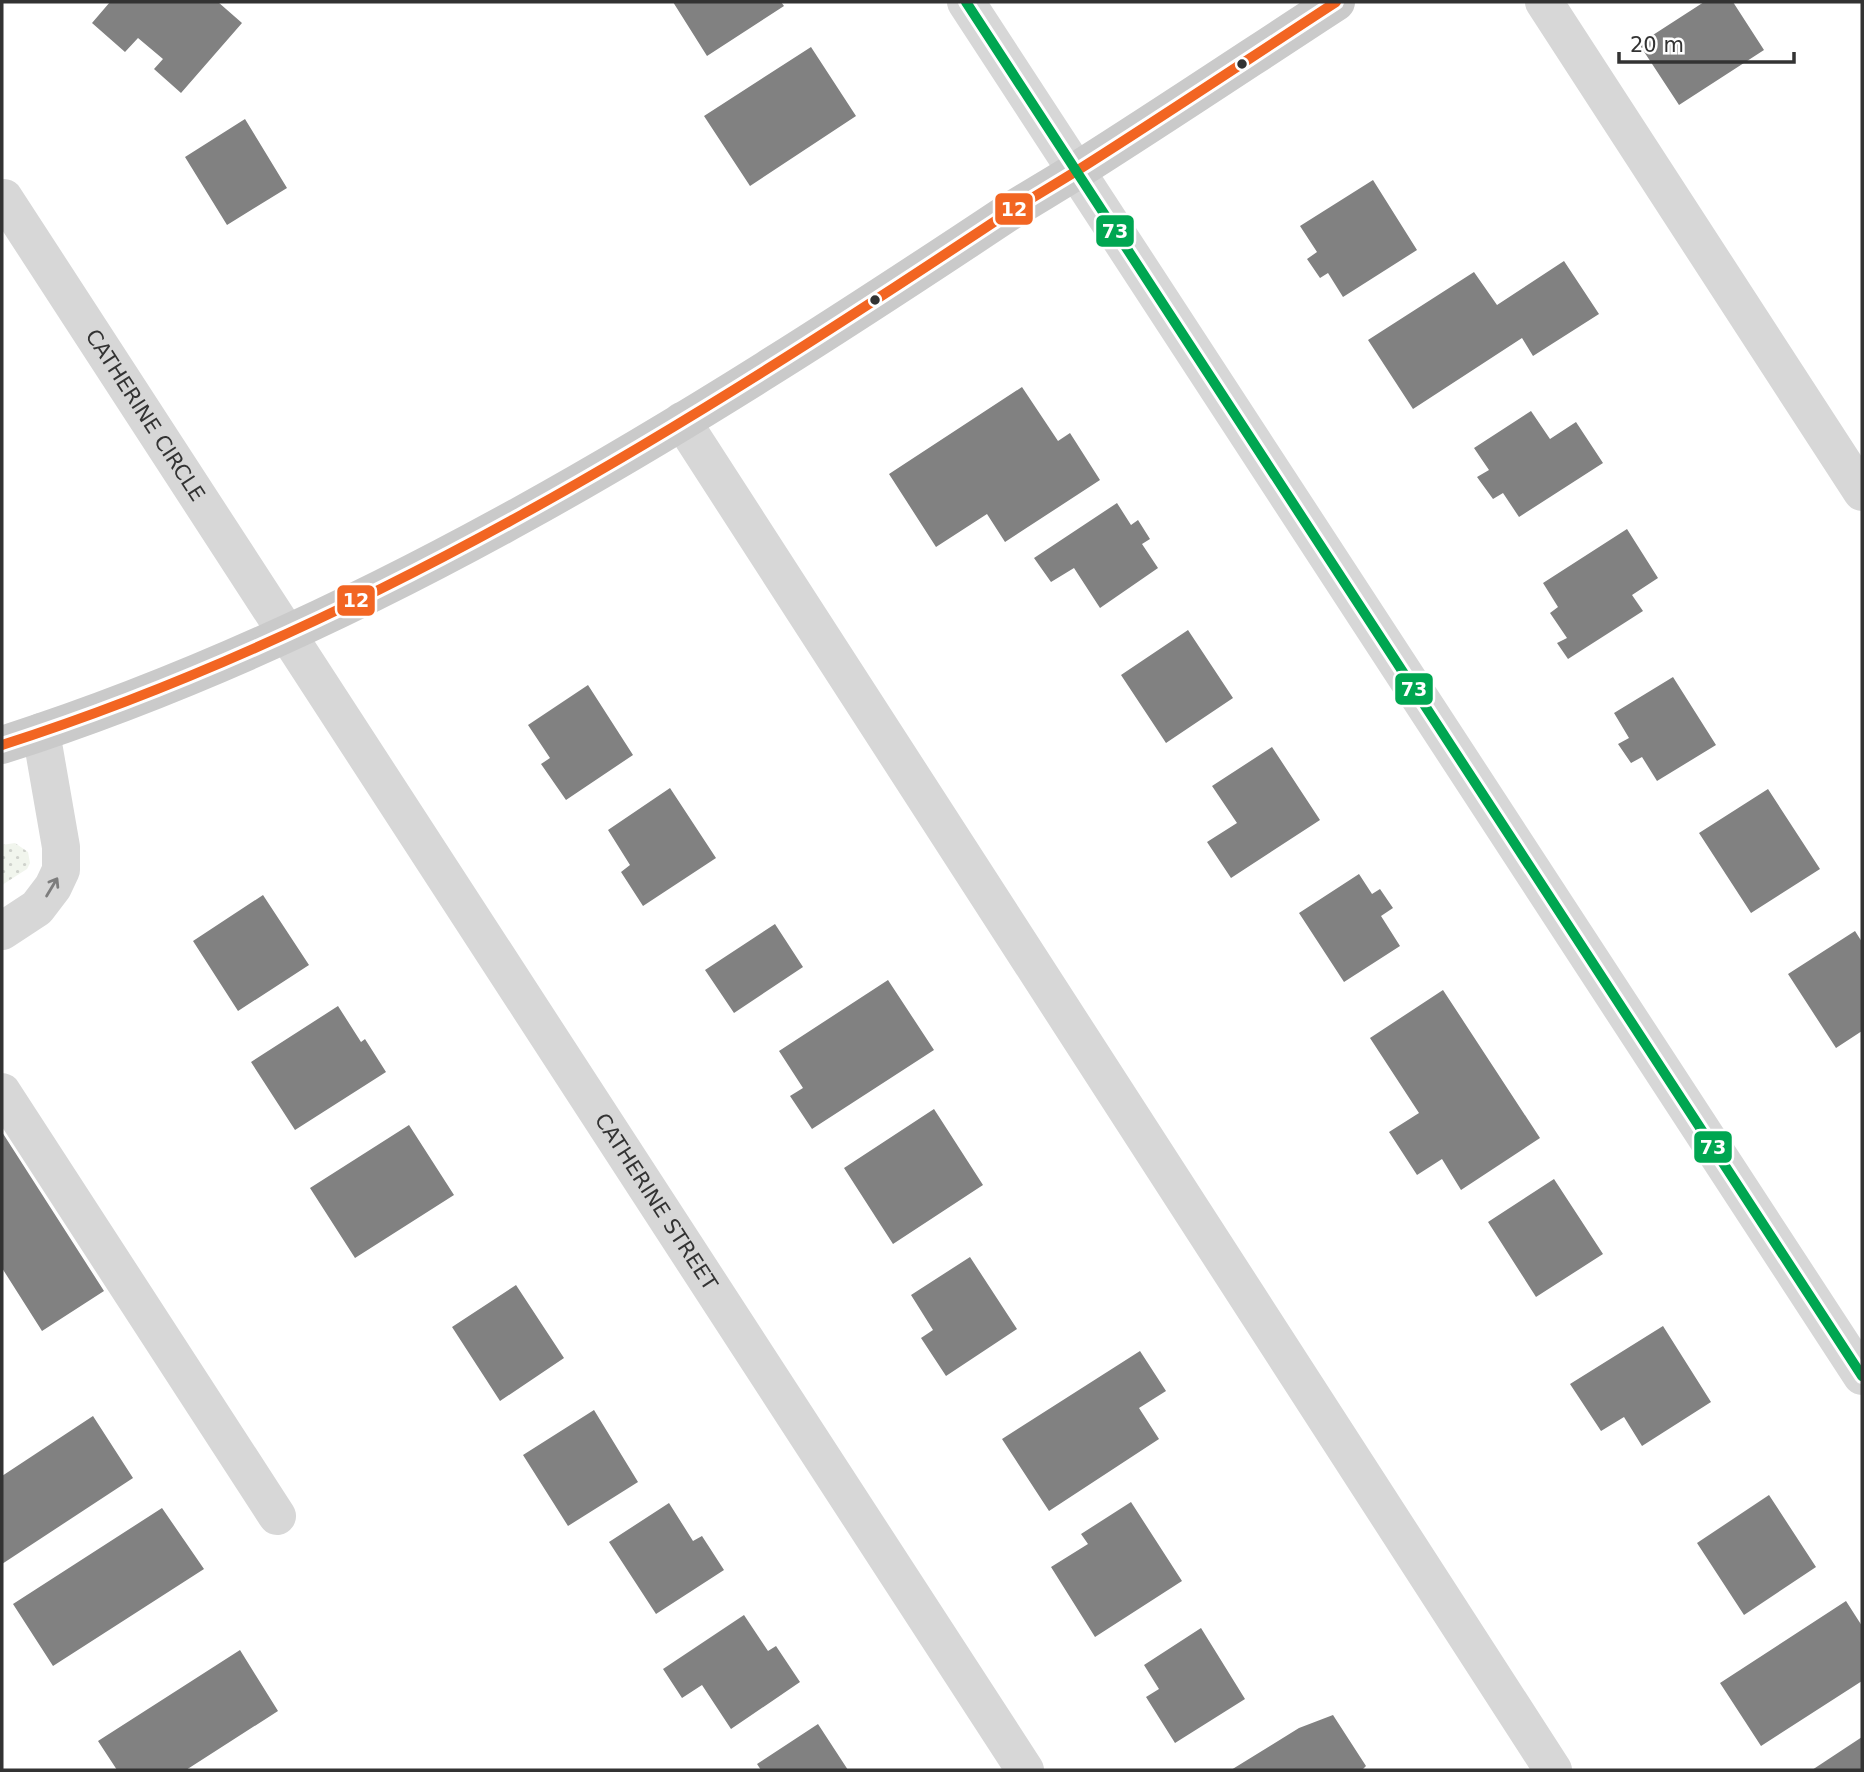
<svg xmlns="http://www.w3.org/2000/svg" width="1864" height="1772" viewBox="0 0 1864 1772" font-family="'DejaVu Sans',sans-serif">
  <defs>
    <pattern id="green-dots" width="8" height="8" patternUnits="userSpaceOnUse" patternTransform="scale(1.75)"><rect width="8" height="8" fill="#f1f5ed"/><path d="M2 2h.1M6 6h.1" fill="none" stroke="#cfd2cc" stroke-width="1.8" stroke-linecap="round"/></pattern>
  </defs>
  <rect width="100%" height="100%" fill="#fff"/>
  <!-- green -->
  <path fill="url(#green-dots)" d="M15 843 28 852 30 863 27 869 2 885V845Z"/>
  <!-- building -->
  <path fill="#818181" d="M110 2H218L242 23 181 93 154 69 163 59 138 38 125 52 92 23Z
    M673 2H781L784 6 707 56Z
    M1704 2H1733L1764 50 1679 105 1639 44Z
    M811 47 856 116 750 186 704 116Z
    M245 119 287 188 227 225 185 157Z
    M1373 180 1417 250 1343 297 1328 273 1320 278 1307 259 1317 252 1300 226Z
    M1564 261 1599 314 1533 356 1522 338 1413 409 1368 340 1474 272 1497 305Z
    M1022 387 1058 441 1070 433 1100 480 1005 542 987 514 936 547 889 474Z
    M1531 411 1550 439 1576 422 1603 463 1519 517 1503 493 1493 499 1477 477 1489 470 1474 448Z
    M1117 503 1131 525 1138 520 1150 539 1142 544 1158 568 1100 608 1074 568 1051 582 1034 558Z
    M1627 529 1658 578 1632 595 1643 611 1568 659 1557 643 1567 638 1550 613 1558 607 1543 583Z
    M1188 630 1233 698 1166 743 1121 675Z
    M1673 677 1716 745 1657 781 1642 757 1631 763 1618 744 1629 738 1614 713Z
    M588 685 633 755 566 800 541 764 550 758 528 725Z
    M1272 747 1320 820 1231 878 1207 842 1237 823 1212 786Z
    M670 788 716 858 643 906 621 872 630 865 608 830Z
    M1768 789 1820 869 1751 913 1699 833Z
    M1359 874 1372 894 1380 889 1393 908 1381 916 1400 946 1344 982 1299 913Z
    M263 895 309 965 238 1011 193 941Z
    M775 924 803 967 734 1013 705 970Z
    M1855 931 1862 942V1031L1836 1048 1788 974Z
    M888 980 934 1050 812 1129 790 1096 803 1088 779 1051Z
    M1443 990 1540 1138 1461 1190 1442 1159 1417 1175 1389 1132 1419 1113 1370 1038Z
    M338 1006 361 1042 365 1039 386 1072 295 1130 251 1062Z
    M934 1109 983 1185 893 1244 844 1168Z
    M409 1125 454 1195 355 1258 310 1188Z
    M2 1132 104 1291 42 1331 2 1268Z
    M1554 1179 1603 1254 1536 1297 1488 1222Z
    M970 1257 1017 1329 946 1376 921 1338 933 1330 911 1295Z
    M516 1285 564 1358 500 1401 452 1327Z
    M1663 1326 1711 1402 1642 1446 1624 1417 1601 1431 1570 1384Z
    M1140 1351 1166 1391 1139 1408 1159 1439 1049 1511 1002 1439Z
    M594 1410 638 1482 568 1526 523 1455Z
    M93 1416 133 1478 2 1564V1476Z
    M1769 1495 1816 1567 1744 1615 1697 1543Z
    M1131 1502 1182 1581 1095 1637 1051 1567 1088 1544 1081 1534Z
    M669 1503 693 1541 702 1536 724 1570 656 1614 609 1542Z
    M162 1508 204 1569 53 1666 13 1604Z
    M1846 1601 1862 1626V1681L1761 1746 1720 1683Z
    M744 1615 768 1651 776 1646 800 1682 731 1729 702 1685 682 1698 663 1669Z
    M1201 1628 1245 1699 1175 1743 1146 1697 1159 1689 1144 1665Z
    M240 1650 278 1711 186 1770H117L98 1741Z
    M1333 1715 1366 1766 1362 1770H1231L1299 1728Z
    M818 1724 848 1770H761L757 1764Z
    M1862 1737V1770H1812Z"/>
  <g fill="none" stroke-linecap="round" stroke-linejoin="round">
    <!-- minor -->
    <g stroke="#d7d7d7" stroke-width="38">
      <path d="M966 2 1862 1376"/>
      <path d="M1544 2 1862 492"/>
      <path id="s1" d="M4 198 1025 1770"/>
      <path d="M682 421 1553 1770"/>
      <path d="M2 931 37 908 53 887 61 870V847L41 732"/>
      <path d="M2 1092 277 1516"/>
    </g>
    <!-- major -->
    <path stroke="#cacaca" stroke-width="38" d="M2 745C365 629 690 424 1006 214 1030 199 1054 185 1078 170 1165 115 1250 58 1336 2"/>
    <!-- bus-1 casing -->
    <g stroke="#fff" stroke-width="16">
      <path id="bus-1" d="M2 745C365 629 690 424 1006 214 1030 199 1054 185 1078 170 1165 115 1250 58 1336 2"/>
    </g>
    <!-- bus-2 casing -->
    <g stroke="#fff" stroke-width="16">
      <path id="bus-2" d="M966 2 1862 1376"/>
    </g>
    <!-- bus-1 -->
    <use href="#bus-1" stroke="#f26522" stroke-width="10"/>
    <!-- bus-2 -->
    <use href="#bus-2" stroke="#00a651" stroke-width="10"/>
  </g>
  <!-- one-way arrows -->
  <defs><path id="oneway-shaft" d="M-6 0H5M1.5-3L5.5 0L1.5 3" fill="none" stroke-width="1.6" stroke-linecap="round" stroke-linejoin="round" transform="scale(1.75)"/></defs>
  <use stroke="#7d7d7d" href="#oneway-shaft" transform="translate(52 887) rotate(-59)"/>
  <!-- markers -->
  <g fill="#333" stroke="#fff" stroke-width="2.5">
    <circle cx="1242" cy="64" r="6"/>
    <circle cx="875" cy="300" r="6"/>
  </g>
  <g text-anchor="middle" stroke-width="7" stroke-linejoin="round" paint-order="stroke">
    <!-- street labels -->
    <g font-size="21" fill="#333" stroke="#fff">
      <text dy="7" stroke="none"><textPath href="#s1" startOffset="259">CATHERINE CIRCLE</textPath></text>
      <text dy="7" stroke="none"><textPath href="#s1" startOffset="1197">CATHERINE STREET</textPath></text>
    </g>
  </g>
  <g stroke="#fff" stroke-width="2.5">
    <rect x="994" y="192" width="40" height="34" rx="7" fill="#f26522"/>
    <rect x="1095" y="214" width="40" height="34" rx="7" fill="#00a651"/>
    <rect x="336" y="584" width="40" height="33" rx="7" fill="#f26522"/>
    <rect x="1394" y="672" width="40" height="34" rx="7" fill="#00a651"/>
    <rect x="1693" y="1130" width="40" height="34" rx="7" fill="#00a651"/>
  </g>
  <g font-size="19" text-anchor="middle" font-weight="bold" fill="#fff">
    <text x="1014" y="216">12</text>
    <text x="1115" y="238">73</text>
    <text x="356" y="607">12</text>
    <text x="1414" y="696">73</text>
    <text x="1713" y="1154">73</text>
  </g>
  <!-- border -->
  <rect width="1864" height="1772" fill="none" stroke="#333333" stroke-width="7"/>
  <!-- scale -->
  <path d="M1619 52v10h175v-10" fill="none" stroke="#333333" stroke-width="3.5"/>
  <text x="1630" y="52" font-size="21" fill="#333333" stroke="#ffffff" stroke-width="5" paint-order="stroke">20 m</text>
</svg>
